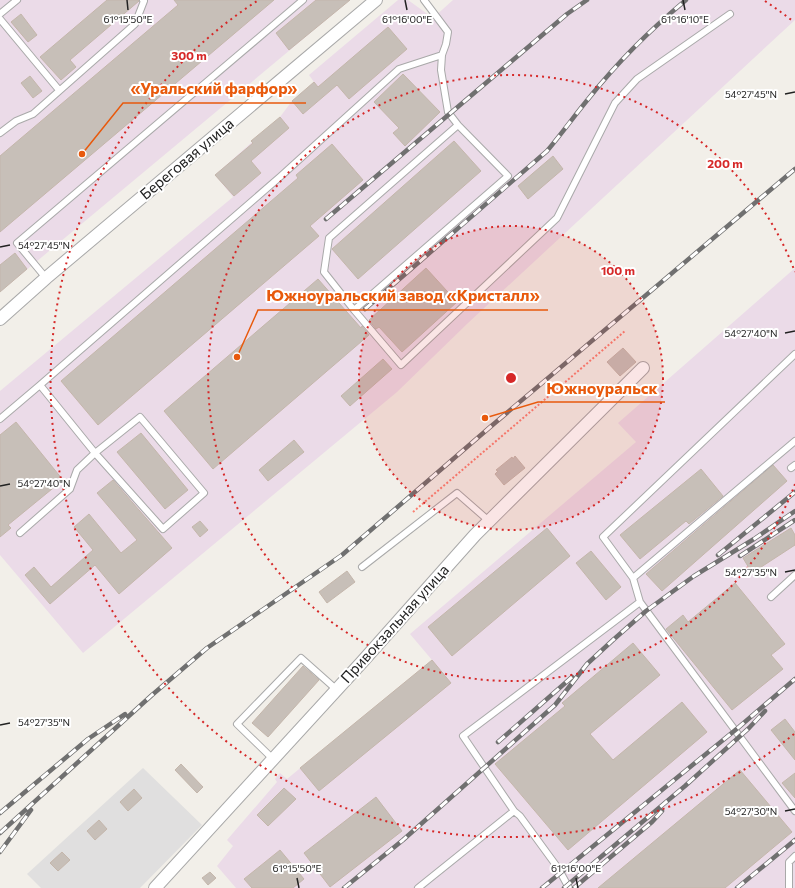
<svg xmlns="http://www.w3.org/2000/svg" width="795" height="888" viewBox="0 0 795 888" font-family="Commissioner,sans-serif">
  <rect width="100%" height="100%" fill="#f2efe9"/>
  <!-- residential -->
  <path fill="#e0dfdf" d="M143 768 202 825 140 888H41L27 874Z"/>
  <!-- industrial -->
  <path fill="#ebdbe8" d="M0 0H350L0 292Z
    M398 0H408L433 18 453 0H795V20L468 323 397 392 83 653 0 555V391L233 197 215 175 280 117 292 101 314 82 309 75Z
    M795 268V888H236L217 866 233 846 227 840 277 782 275 779 280 773 287 779 432 660 410 634 636 442 618 423Z"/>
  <!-- building -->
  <path fill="#c7bfb8" stroke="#c4b6ab" d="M107 0H139V1L70 60 76 67 61 80 40 57Z
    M174 0H274L0 232V156L178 5Z
    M316 0H350L289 50 276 33Z
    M21 14 37 35 28 42 11 22Z
    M388 27 407 49 349 99 337 85 303 114 292 101 314 82 318 87Z
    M403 74 440 112 405 146 393 133 399 128 374 102Z
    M30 76 42 91 33 98 21 83Z
    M280 117 289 128 251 161 261 173 234 196 215 175 253 143 251 141Z
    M454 141 481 171 358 279 332 249Z
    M332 144 363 180 310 226 319 236 98 425 61 381 298 178 296 175Z
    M553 156 563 169 528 199 518 186Z
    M15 253 27 269 0 292V265Z
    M426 268 457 302 402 352 379 327 376 329 369 320Z
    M318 279 361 328 362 326 369 335 213 469 164 411Z
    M623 348 636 362 620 376 607 362Z
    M383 359 392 369 350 406 341 396Z
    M16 422 63 480 8 525 11 528 0 537V435Z
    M141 433 188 490 165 509 117 452Z
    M294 440 304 452 268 481 259 470Z
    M515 456 525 468 504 485 495 474 498 471 496 470 512 457 513 459Z
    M773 465 787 481 662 591 646 574Z
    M701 469 723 496 689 524 686 521 640 559 620 535Z
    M113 480 172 548 119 594 95 565 50 604 25 575 34 567 51 587 93 550 74 527 89 514 121 553 137 540 97 493Z
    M200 521 208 530 200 537 192 527Z
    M547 528 570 556 452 656 428 627Z
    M791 528 795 535V545L752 573 743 558Z
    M591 551 621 587 606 600 576 563Z
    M347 571 355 582 327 603 319 592Z
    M735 583 785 644 771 655 783 669 732 710 666 629 683 615 688 622Z
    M633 643 660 675 590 734 613 760 682 702 707 732 568 850 495 764 565 706 562 703Z
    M432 660 451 683 319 791 300 768Z
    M303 666 319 680 268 737 252 723Z
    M785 719 795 732V760L771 730Z
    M181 764 203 787 197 793 175 770Z
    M740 770 792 832 725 888H598Z
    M795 773V798L782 783Z
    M284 788 296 799 268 826 257 815Z
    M134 789 142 798 128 811 120 802Z
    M376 797 402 831 330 887 304 853Z
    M99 820 107 829 95 840 87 831Z
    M280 850 304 879 293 888H252L244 879Z
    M62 852 70 860 58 871 50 863Z
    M210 872 216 878 208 885 202 878Z"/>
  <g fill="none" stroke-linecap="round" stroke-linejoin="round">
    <!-- service casing -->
    <g stroke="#a9a9a9" stroke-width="8">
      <path id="service" d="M0 14 17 0
        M0 19 59 90
        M458 125 329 238 324 272 354 310 401 365 557 218 615 103 637 79 730 14
        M0 133 16 121 33 114 135 24 144 1 143 0
        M46 278 17 243 303 0
        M354 310 508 176 458 125 448 112 441 70 442 55 446 44 448 32 424 0
        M0 419 40 385
        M791 468 795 465
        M20 533 70 489 77 470 95 453 140 417 204 493 163 529 95 453 40 385 281 176 399 69 442 55
        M362 567 457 493 489 521
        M633 578 795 441
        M771 597 795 575
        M640 602 795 811
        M273 759 237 724 301 658 337 690
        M514 811 520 816 558 868 569 888
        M418 888 514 811 463 736 640 602 633 578 603 537 795 354
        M789 888V862L795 856"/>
    </g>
    <!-- minor casing -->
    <g stroke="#a9a9a9" stroke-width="14">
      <path id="minor" d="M0 319 46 278 376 0
        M155 888 362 662 475 535 643 368"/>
    </g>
    <!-- path -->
    <path stroke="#fa8072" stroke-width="2" stroke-dasharray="2 2" stroke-linecap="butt" d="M413 512 625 331"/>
    <!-- service -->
    <use href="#service" stroke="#fff" stroke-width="6"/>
    <!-- minor -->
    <use href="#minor" stroke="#fff" stroke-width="12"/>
    <!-- rail casing -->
    <g stroke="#707070" stroke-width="4.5">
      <path id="rail" d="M326 219 567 14 587 0
        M365 309 547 151C562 133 575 115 589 98 617 63 651 29 686 0
        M718 555 795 492
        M740 556 795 520
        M498 742 572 677
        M0 813 88 739 125 714
        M0 833 152 695 207 648 342 555 489 428 795 169
        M0 852 31 810
        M344 888 403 840 555 705 587 664 613 640 646 611 694 576 754 539 795 511
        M542 888 739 727 795 679
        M564 888 685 786 749 728 765 711
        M574 888 652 822 662 811
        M737 888 795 840"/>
    </g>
    <!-- rail -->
    <use href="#rail" stroke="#fff" stroke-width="3" stroke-dasharray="9" stroke-linecap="butt"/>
  </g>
  <!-- ticks -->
  <path fill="none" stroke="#222" stroke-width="1.5" d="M127 0 128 10M405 0 407 10M683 0 685 10M785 94 795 92M0 247 10 245M785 333 795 331M0 486 10 484M785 572 795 570M0 725 10 723M785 811 795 809M297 878 299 888M576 878 578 888"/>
  <!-- distance rings -->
  <circle cx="511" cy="378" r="152" fill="#d62828" fill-opacity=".12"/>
  <g fill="none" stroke="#d62828" stroke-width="2" stroke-dasharray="2 4">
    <circle cx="511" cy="378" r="152"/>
    <path d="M795 484A303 303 0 1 1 795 272"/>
    <path d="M794 734A455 455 0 1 1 257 1M765 1A455 455 0 0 1 794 22"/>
  </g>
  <g text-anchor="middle" stroke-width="4" stroke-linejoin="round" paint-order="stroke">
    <!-- street labels -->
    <g font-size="15" fill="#222" stroke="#fff">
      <text transform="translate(187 159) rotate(-40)" y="5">Береговая улица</text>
      <text transform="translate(395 624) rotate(-48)" y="5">Привокзальная улица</text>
    </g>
  </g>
  <g font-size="10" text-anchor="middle" fill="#222" stroke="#fff" stroke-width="4" stroke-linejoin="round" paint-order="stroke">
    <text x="685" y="23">61°16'10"E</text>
    <text x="128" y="23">61°15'50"E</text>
    <text x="407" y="23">61°16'00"E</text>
    <text x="751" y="98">54°27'45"N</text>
    <text x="44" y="249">54°27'45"N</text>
    <text x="751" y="337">54°27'40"N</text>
    <text x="44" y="487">54°27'40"N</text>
    <text x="751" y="576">54°27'35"N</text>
    <text x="44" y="726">54°27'35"N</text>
    <text x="751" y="815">54°27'30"N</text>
    <text x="297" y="872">61°15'50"E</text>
    <text x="576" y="872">61°16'00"E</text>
  </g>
  <circle cx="511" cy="378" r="6" fill="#d62828" stroke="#fff" stroke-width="2"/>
  <g font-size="12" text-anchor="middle" font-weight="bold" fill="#d62828" stroke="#fff" stroke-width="4" stroke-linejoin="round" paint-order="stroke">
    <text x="189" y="60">300 m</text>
    <text x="725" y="168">200 m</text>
    <text x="618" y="275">100 m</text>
  </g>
  <!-- callouts -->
  <path fill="none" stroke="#e8590c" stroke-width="1.5" d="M82 154L123 103H306M237 357L258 310H548M485 418L538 402H665"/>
  <g fill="#e8590c" stroke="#fff" stroke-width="1.5">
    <circle cx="82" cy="154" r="4"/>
    <circle cx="237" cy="357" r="4"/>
    <circle cx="485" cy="418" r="4"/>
  </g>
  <g font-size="16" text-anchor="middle" font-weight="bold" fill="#e8590c" stroke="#fff" stroke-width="4" stroke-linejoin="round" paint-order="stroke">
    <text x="214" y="94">«Уральский фарфор»</text>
    <text x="403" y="301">Южноуральский завод «Кристалл»</text>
    <text x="602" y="394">Южноуральск</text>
  </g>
</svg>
